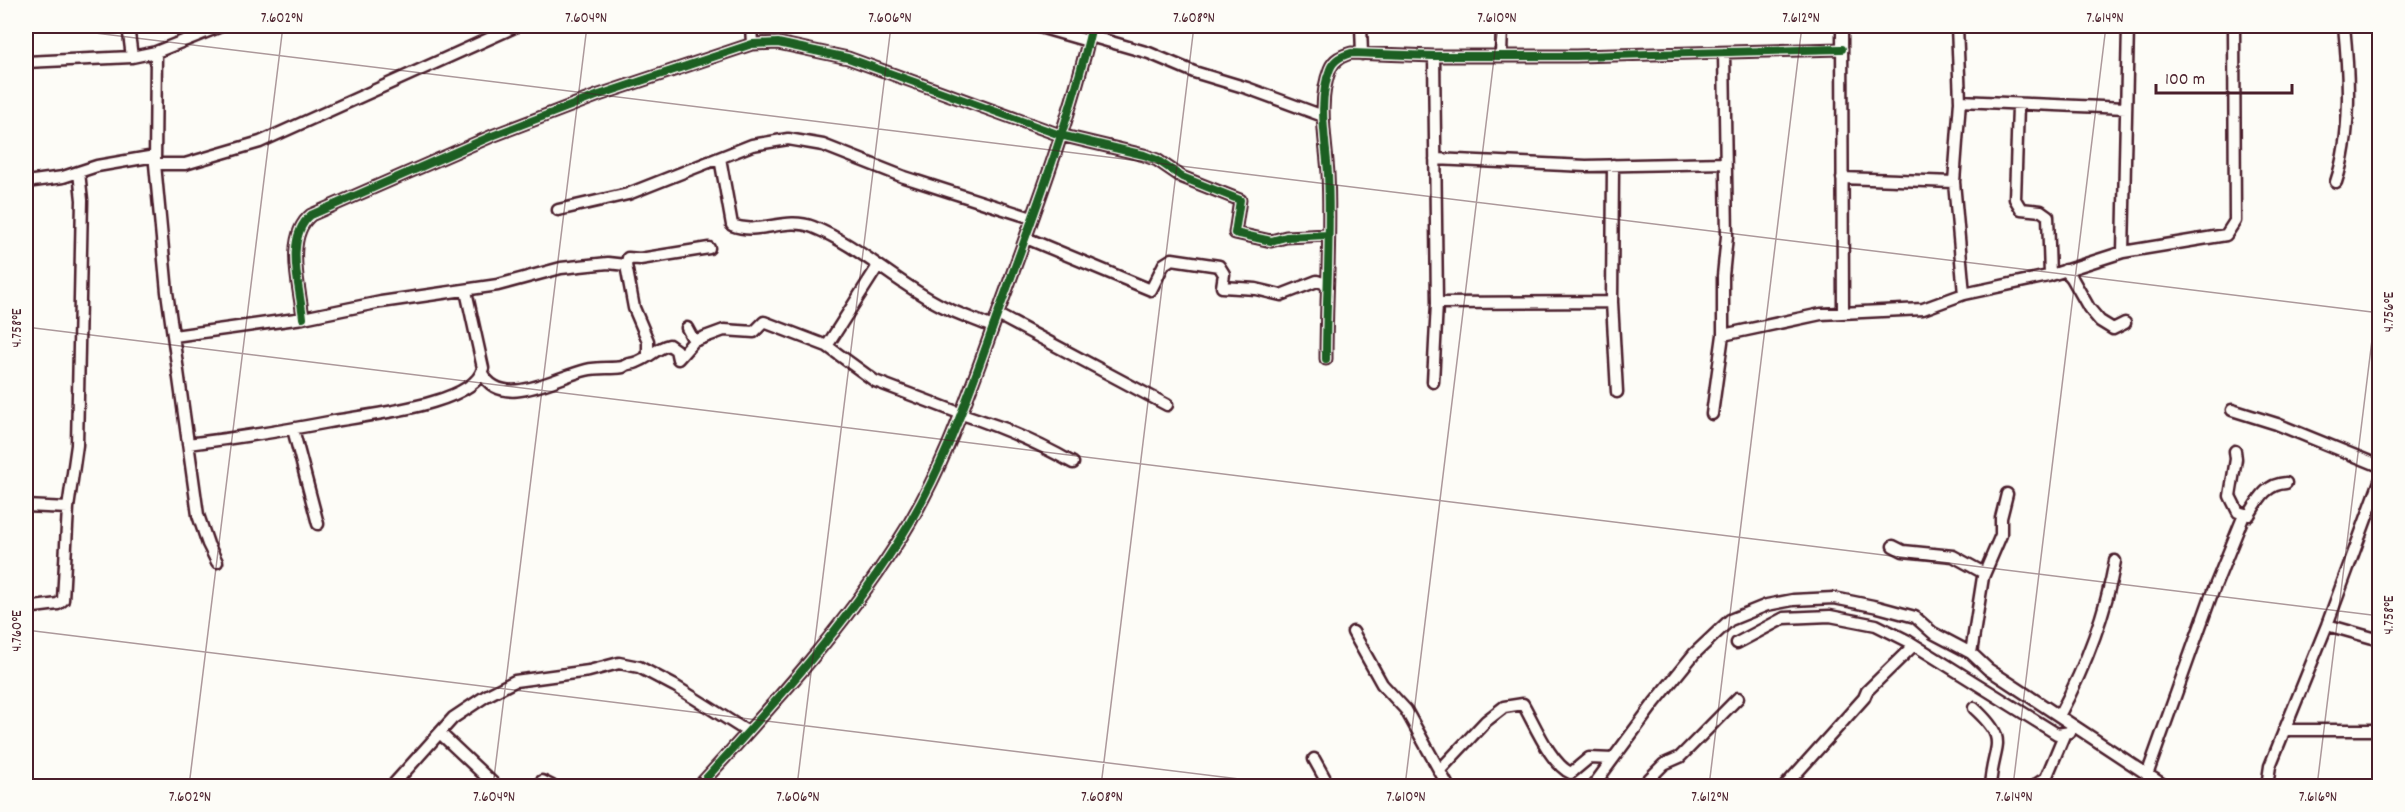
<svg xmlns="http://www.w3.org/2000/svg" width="2405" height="812" viewBox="0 0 2405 812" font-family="Dekko,sans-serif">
  <rect width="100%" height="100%" fill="#fdfcf7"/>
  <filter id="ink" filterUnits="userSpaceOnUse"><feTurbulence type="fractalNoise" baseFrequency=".0167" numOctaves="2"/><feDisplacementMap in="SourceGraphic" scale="12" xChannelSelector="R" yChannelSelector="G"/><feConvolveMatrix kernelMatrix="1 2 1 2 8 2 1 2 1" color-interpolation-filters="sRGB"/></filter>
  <g filter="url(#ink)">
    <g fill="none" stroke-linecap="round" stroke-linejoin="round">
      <!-- minor casing -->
      <g stroke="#4a1f2b" stroke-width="15">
        <path id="minor" d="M128 26 132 57
          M751 26 752 44
          M1036 26 1088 41
          M1361 26 1362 54
          M1842 26 1843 311
          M1957 26 1960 101 1954 182 1964 294
          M1090 36 1149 53 1194 72 1247 88 1323 116
          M156 52 155 164 167 292 198 515 208 544 217 562
          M1501 55 1502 26
          M26 62 132 57 156 52 221 26
          M1960 101 2126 108
          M2018 106 2015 199 2021 209 2041 211 2048 216 2050 275
          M720 158 732 225C759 236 785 216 813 227 860 246 897 284 942 306 958 314 976 320 993 327
          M1435 159 1586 166 1725 163
          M155 164H185L260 142 517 26
          M1613 165 1612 302 1617 392
          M1842 178 1954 182
          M26 182 63 177 97 166 155 156
          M2336 182C2352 135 2349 75 2344 26
          M558 210 628 194 752 145 788 139 823 145 904 177 1032 218
          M1026 238 1151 290 1164 264 1172 259 1219 266 1224 274 1222 287 1256 289 1281 295 1317 281 1326 284
          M2123 252 2128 26
          M626 265 628 258 640 259 709 248
          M2065 270 2072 278 2089 308 2100 321 2113 329 2125 323
          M2379 286H2380
          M1437 303 1612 302
          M998 315 1167 405
          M303 318C300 288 284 237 311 215L492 136 599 95 752 44 778 43 848 58 1060 135 1144 155 1157 160 1182 177 1240 200 1235 233 1271 241 1286 237 1328 235
          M687 328 694 341 724 330 754 332 764 322 827 346 875 381 962 414
          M1723 335 1821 314 1923 309 1964 294 2048 276 2123 252 2226 235 2235 221 2234 26
          M174 336 303 318 381 302 498 285 561 268 608 263 626 265 634 308 648 341V354
          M827 346 878 266
          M1326 359C1326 297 1331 236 1328 174 1326 140 1317 102 1330 69 1334 59 1342 56 1351 53L1434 56H1576L1842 49
          M482 373C502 411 556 377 586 370 599 367 610 369 623 367 629 362 631 365 637 362 649 358 656 348 669 345L676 350 678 359 694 341
          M1433 382 1437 303 1434 56
          M2232 410 2277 424 2380 466
          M1712 414 1723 335V276L1727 236 1724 53
          M293 429 318 524
          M1006 429 962 414C1001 427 1037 442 1073 463
          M188 444C236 438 282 431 329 422 362 415 475 406 483 368L466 291
          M2235 451 2236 459 2230 496 2238 512 2249 515C2259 499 2266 484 2286 483
          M26 506 68 508
          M1893 546 1903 551 1953 556 1984 573
          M26 608 58 604 63 600 68 508 77 445 82 200 79 172
          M2327 625 2380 640
          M1353 632 1382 684 1406 710 1448 786
          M1737 643 1784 618 1830 616 1876 625 1908 641 2057 734 2070 732 2072 725
          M1971 653 1983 577 2001 535V518L2007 494
          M1974 708C2011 742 1993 743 1990 786
          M2059 716C2085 667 2105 617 2115 561
          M2284 730H2380
          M441 734 496 786
          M1314 759 1329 786
          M1439 771 1486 721 1504 707 1523 704C1534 723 1551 765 1571 773L1589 758 1613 759
          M2147 775 2211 596 2244 515
          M392 786 453 718 486 696 515 681 589 671 619 663 639 667 675 686 748 732
          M536 786 542 781 552 786
          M699 786C769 709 839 634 896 545 940 478 966 402 993 327 1029 227 1068 128 1092 26
          M1593 786 1655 702 1694 654 1730 620 1767 605 1793 600 1834 598 1878 607 1915 617 1933 633 1971 653 1988 669 2165 786
          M1642 786 1664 764 1680 757 1738 698
          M1785 786 1864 698 1867 691 1914 645
          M2034 786 2046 778 2064 735
          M2267 786 2270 766 2327 625 2380 481"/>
      </g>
      <!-- minor -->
      <use href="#minor" stroke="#fdfcf7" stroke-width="10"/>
      <!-- cycleway casing -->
      <g stroke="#fdfcf7" stroke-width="11">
        <path id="cycleway" d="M303 318C300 288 284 237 311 215L492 136 599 95 752 44 778 43 848 58 1060 135 1144 155 1157 160 1182 177 1240 200 1235 233 1271 241 1286 237 1328 235
          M1326 359C1326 297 1331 236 1328 174 1326 140 1317 102 1330 69 1334 59 1342 56 1351 53L1434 56H1576L1842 49
          M699 786C769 709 839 634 896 545 940 478 966 402 993 327 1029 227 1068 128 1092 26"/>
      </g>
      <!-- cycleway -->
      <use href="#cycleway" stroke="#1b5e20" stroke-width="8"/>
    </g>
  </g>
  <!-- ticks -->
  <path fill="none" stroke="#4a1f2b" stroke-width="1.5" stroke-opacity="0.45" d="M38 26 2380 313M26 327 2380 616M26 630 1296 786M189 786 283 26M493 786 587 26M797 786 891 26M1101 786 1194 26M1405 786 1498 26M1709 786 1802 26M2013 786 2106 26M2317 786 2380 275"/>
  <!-- margin -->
  <rect width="2405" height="812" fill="none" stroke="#fdfcf7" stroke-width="66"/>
  <!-- scale -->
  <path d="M2156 84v9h136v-9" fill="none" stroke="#4a1f2b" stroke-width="3"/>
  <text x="2165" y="84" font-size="18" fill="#4a1f2b" stroke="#fdfcf7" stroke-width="4.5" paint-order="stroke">100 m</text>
  <rect x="33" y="33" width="2339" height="746" fill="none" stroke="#4a1f2b" stroke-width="2"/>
  <g font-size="15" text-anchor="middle" fill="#4a1f2b">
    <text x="282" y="22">7.602°N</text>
    <text x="586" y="22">7.604°N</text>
    <text x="890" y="22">7.606°N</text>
    <text x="1194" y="22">7.608°N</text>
    <text x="1497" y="22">7.610°N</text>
    <text x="1801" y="22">7.612°N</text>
    <text x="2105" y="22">7.614°N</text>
    <text transform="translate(2388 312) rotate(-90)" y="5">4.756°E</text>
    <text transform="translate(16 328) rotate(-90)" y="5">4.758°E</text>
    <text transform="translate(2388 615) rotate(-90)" y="5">4.758°E</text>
    <text transform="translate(16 631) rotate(-90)" y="5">4.760°E</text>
    <text x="190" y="801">7.602°N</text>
    <text x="494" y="801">7.604°N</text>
    <text x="798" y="801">7.606°N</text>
    <text x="1102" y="801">7.608°N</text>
    <text x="1406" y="801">7.610°N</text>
    <text x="1710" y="801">7.612°N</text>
    <text x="2014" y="801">7.614°N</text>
    <text x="2318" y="801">7.616°N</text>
  </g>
</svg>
